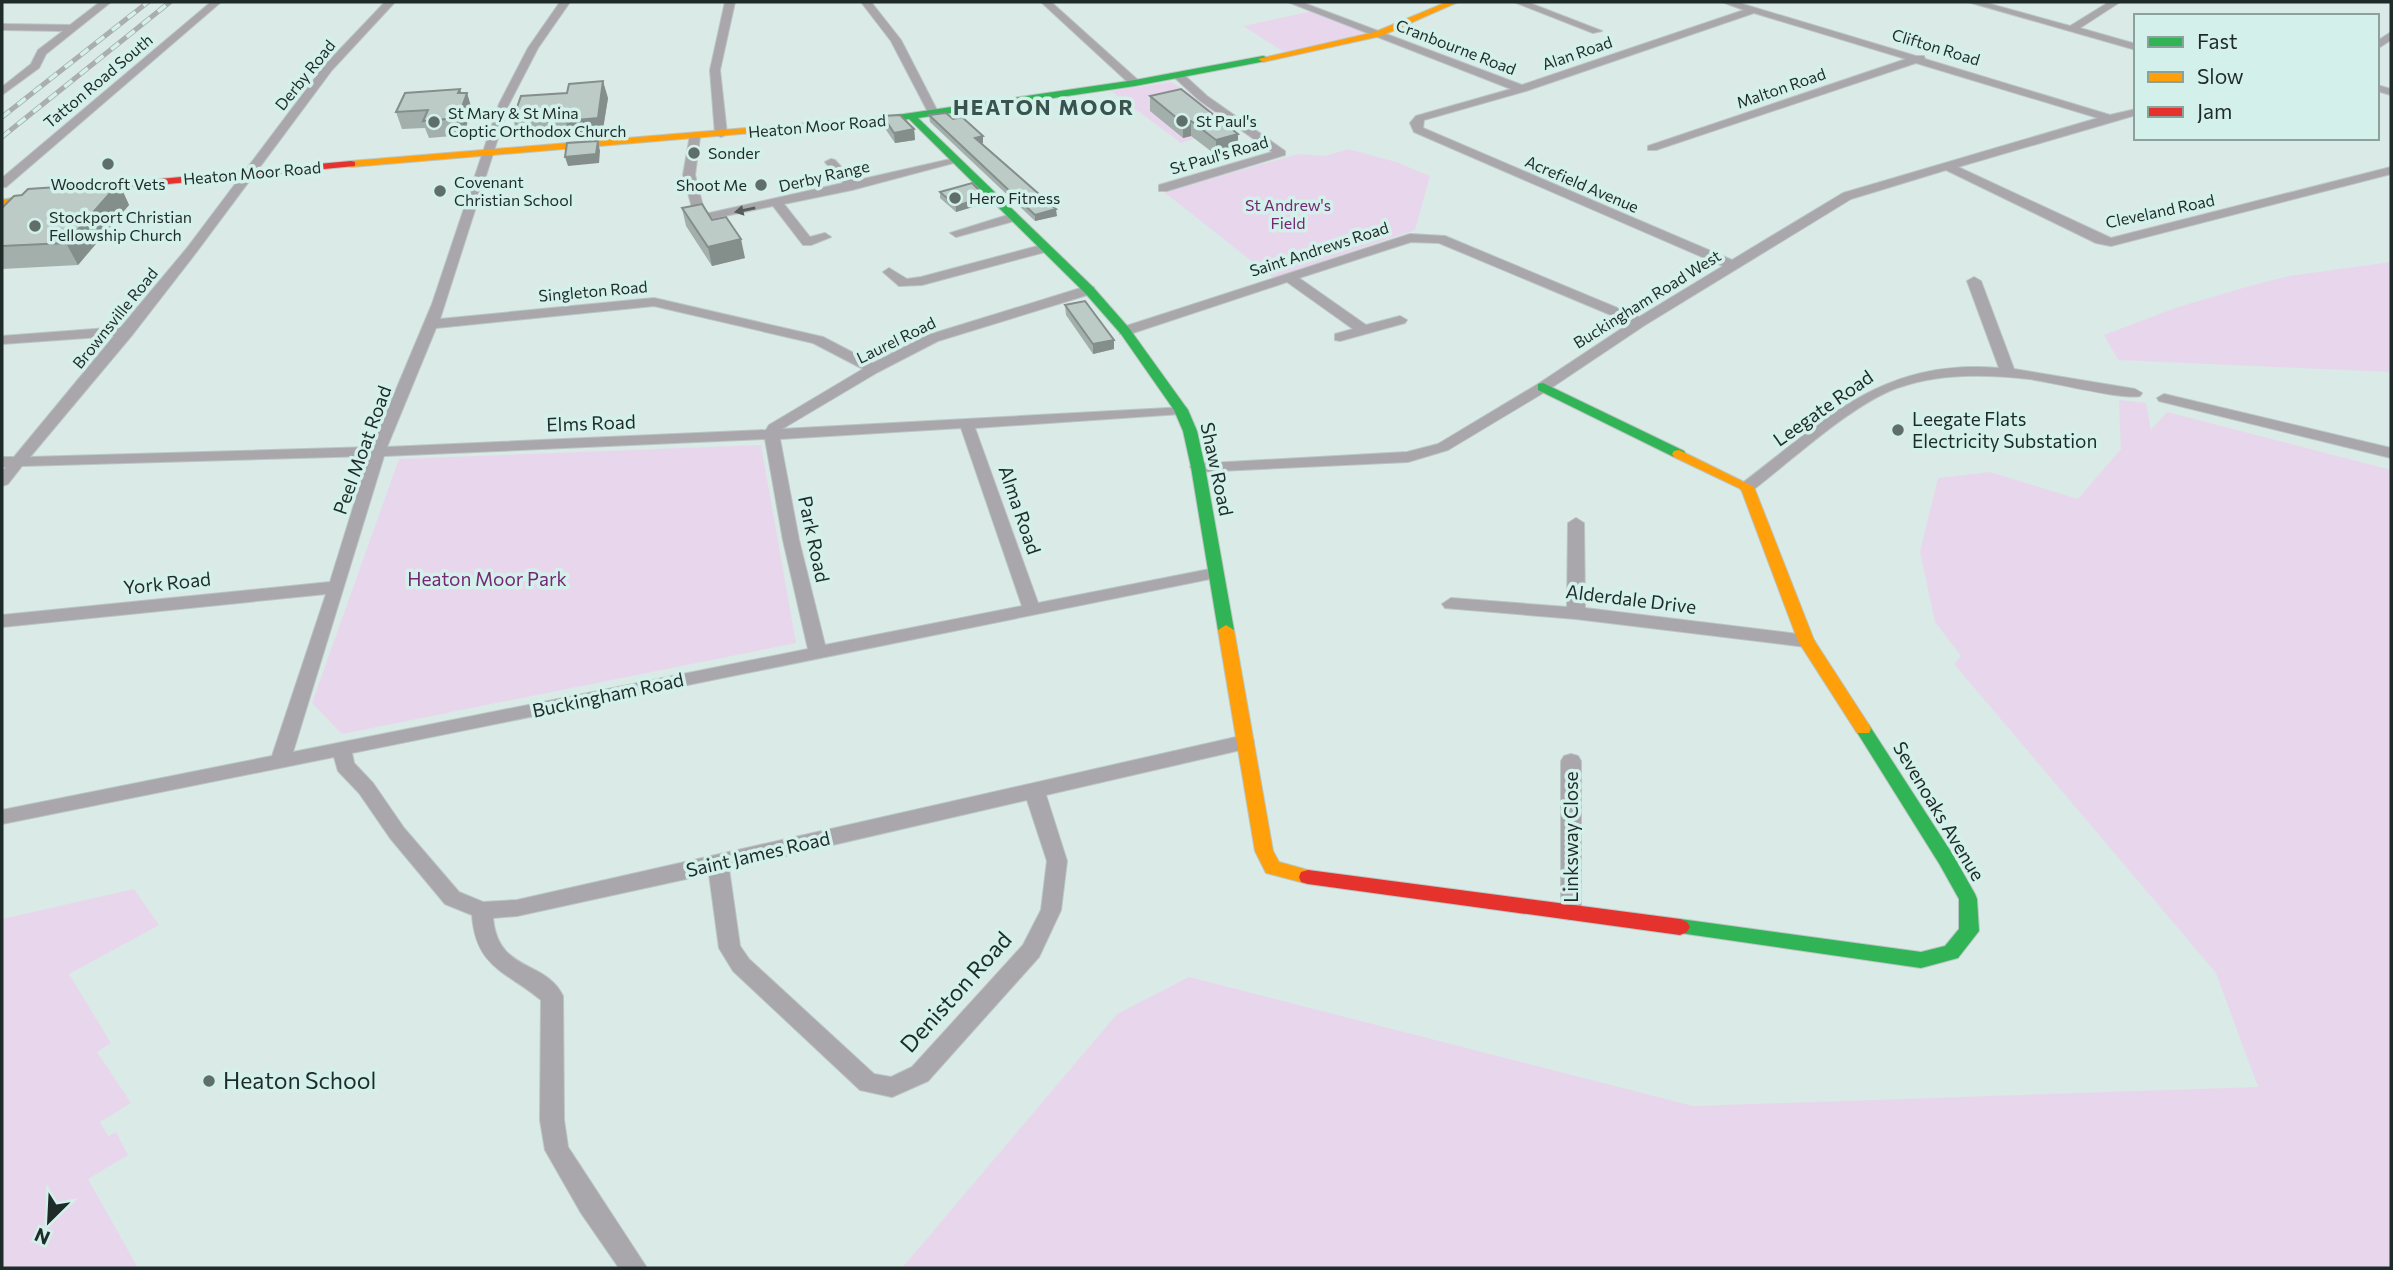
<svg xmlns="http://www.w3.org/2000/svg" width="2393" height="1270" viewBox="0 0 2393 1270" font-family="Commissioner,sans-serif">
  <rect width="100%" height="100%" fill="#daeae6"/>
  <!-- green -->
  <path fill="#e8d7ec" d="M1312 11 1371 34 1284 52 1243 26Z
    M1171 82 1242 124 1181 143 1111 91Z
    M1348 149 1396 162 1430 176 1415 230 1273 278 1164 192 1298 154 1325 156Z
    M2391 262V372L2118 360 2104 335 2178 307 2250 286 2289 276Z
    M2119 400 2146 403 2151 430 2167 412 2391 470V1268H902L1117 1014 1189 977 1693 1106 2258 1087 2216 973 1954 664 1961 656 1935 622 1920 552 1938 478 1990 472 2078 499 2121 449Z
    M761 445 796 643 342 734 312 703 399 459Z
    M134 889 159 925 69 974 111 1043 97 1052 131 1103 100 1122 108 1136 116 1132 128 1155 88 1179 138 1268H2V919Z"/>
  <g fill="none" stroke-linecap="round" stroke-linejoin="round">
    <!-- street casing -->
    <g stroke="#bac6c3" stroke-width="2">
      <path id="street" d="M100 2H111L46 54 39 68 2 95V87L31 64 38 50 63 31 2 30V24L70 25Z
        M211 2H221L6 187H2V178Z
        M385 2H395L332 70 195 254 133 334 30 457 372 447 432 304 499 104 528 48 560 2H570L538 48 509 104 440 319 654 298 823 337 873 363 928 335 1084 287H1094V293L938 341 878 372 782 429 1186 407 1188 410 1181 414 975 428 1038 603 1215 568 1223 573 1215 578 352 753 354 763 373 783 404 828 459 892 483 902 517 900 1245 735 1252 737 1254 742 1252 747 1245 749 1046 795 1067 861 1061 910 1039 957 928 1081 892 1097 860 1090 733 971 719 948 709 874 517 916 493 918C498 973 545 959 563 996L564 1120 568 1147 647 1268H619L581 1213 545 1150 540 1120 541 1000C506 971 476 968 472 915L445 904 390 838 359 793 338 771 334 757 2 824V810L272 756 326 594 2 627V615L330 582 369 456 22 466 8 484 2 486V471L6 467H2V457H14L114 336 2 344V336L121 327 187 248 324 66ZM654 306 813 343 863 369 769 425 766 430 387 447 436 328ZM961 428 1022 606 825 645 799 540 780 439ZM765 439 783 540 808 649 293 752 384 456ZM1027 800 1047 861 1041 910 1023 945 912 1067 891 1077 874 1074 749 959 740 946 729 869Z
        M725 2H735L720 70 727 134 721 137 715 134 710 70Z
        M861 2H871L901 40 939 114 938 116 929 114 891 41Z
        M1041 2H1051L1139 81V85H1131Z
        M1288 2H1301L1522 85 1744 10 1722 2H1736L1916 56H1924L1925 59 2110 115 2136 109V115L1958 167 2111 238 2391 167V174L2111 246 2096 243 1946 170 1851 199 1645 325 1548 390 1448 450 1408 462 1198 472 1193 470 1190 467 1193 464 1407 452 1438 444 1538 384 1630 323 1439 243 1411 242 1299 278 1366 325 1400 316 1407 320 1405 323 1340 341 1335 340V334L1353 329 1287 282 1130 334H1120V328L1410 234 1445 236 1639 317 1723 266 1414 132 1410 123 1416 116 1511 89ZM1754 13 1906 59 1648 146V150H1656L1916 63 2098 118 1843 193 1732 260 1423 128 1424 120 1526 91Z
        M1514 2H1527L1602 31 1593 33Z
        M1968 2H1983L2070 26 2109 2H2120L2080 28 2136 44V50Z
        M2391 32V40L2377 49V41Z
        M1175 74H1183L1207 96 1285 151V155L1167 191H1159V185L1272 152 1199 100 1175 78Z
        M2377 85 2391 89V95L2377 91Z
        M690 135 700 137 695 175 705 214 843 183 825 162 831 159 835 160 854 181 955 158 961 161 852 190 784 204 810 237 825 233 831 237 811 245H803L773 206 696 222 683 175Z
        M1014 213 1020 217 1018 220 956 237 950 233Z
        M1045 244 1049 245V251L922 285 899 286 883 272 889 268 907 279 921 277Z
        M1974 277 1981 281 2014 369 2135 389 2142 393 2140 396C2123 400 2052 382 2029 379 1985 374 1939 373 1897 388 1851 405 1792 460 1753 490H1741L1739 487 1741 484C1827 419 1883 358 1999 368L1967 281Z
        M2164 394 2391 448V458L2159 401 2157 398Z
        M1576 518 1584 523 1585 608 1806 635 1815 641 1806 647 1576 619 1445 608 1442 604 1451 598 1567 607 1568 523Z
        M1571 754 1578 756 1581 761V912L1578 918 1571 920 1564 918 1561 912V761L1564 756Z"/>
    </g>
    <!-- fast casing -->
    <g stroke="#bac6c3" stroke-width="2">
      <path id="fast" d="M1263 56 1266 57V61L1135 86 918 118 1093 287 1129 328 1188 410 1197 431 1205 467 1234 630 1226 635 1218 630 1191 467 1183 431 1174 410 1121 334 1085 293 909 119 890 122 885 119 890 116 1135 80Z
        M1543 383 1684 451 1686 454 1684 457H1674L1538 390V384Z
        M1863 723 1869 725 1953 855 1975 894 1977 899 1979 931 1958 958 1921 968 1673 932 1670 927 1673 922 1680 919 1921 952 1945 946 1959 929V899L1940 865 1855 729 1857 725Z"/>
    </g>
    <!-- slow casing -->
    <g stroke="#bac6c3" stroke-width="2">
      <path id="slow" d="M1447 2H1458L1381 36 1263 62 1258 59 1375 32Z
        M890 116 895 119 894 121 351 167 346 164 351 161Z
        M42 192 46 193V197L2 206V200Z
        M1679 450 1754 487 1814 640 1869 725 1871 729 1869 733H1857L1798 641 1741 489 1674 457 1672 454 1674 451Z
        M1226 625 1234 630 1273 851 1279 862 1315 872 1317 877 1315 882 1308 884 1266 873 1255 851 1218 630Z"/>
    </g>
    <!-- jam casing -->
    <g stroke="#bac6c3" stroke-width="2">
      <path id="jam" d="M351 161 355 162V166L85 192 80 189 85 186Z
        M1308 870 1680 919 1687 922 1690 927 1687 932 1680 935 1308 884 1301 882 1299 877 1301 872Z"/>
    </g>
    <!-- street -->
    <use href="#street" fill="#a9a6ac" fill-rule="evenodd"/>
    <!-- fast -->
    <use href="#fast" fill="#30b455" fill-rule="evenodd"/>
    <!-- slow -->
    <use href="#slow" fill="#ff9f0a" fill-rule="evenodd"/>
    <!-- jam -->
    <use href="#jam" fill="#e5322d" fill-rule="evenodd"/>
    <!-- rail casing -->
    <g stroke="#aaaeaf" stroke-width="5">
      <path id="rail" d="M2 117 148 2
        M2 137 170 2"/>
    </g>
    <!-- rail -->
    <use href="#rail" stroke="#d3f1ea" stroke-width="3.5" stroke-dasharray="10" stroke-linecap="butt"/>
  </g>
  <!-- wall -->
  <path fill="#a3afab" d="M460 89 461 93H467L472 110 463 135 429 138 425 128 402 129 396 112Z
    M1150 96 1238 150 1216 155 1191 136 1183 138 1150 111Z
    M608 98 602 135 571 138 570 133 518 137 513 119Z
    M929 115 983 136V143H981L1057 216 1035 221 930 122Z
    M883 116 914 129 915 140 895 143 884 127Z
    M119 183 129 205 78 265 2 269V208L22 195Z
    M940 192 986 197V203L956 212 940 198Z
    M682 208 712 220 745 258 712 266 686 226Z
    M1065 305 1114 340V349L1093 354 1066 315Z"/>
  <!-- shaded-wall -->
  <path fill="#848e8b" d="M603 81 608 98 602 135 571 138 566 121Z
    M460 89 464 101 467 93 472 110 463 135 458 118V93Z
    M1191 121V136L1183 138V123Z
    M914 129 915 140 895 143 894 133Z
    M1238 134V150L1216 155V140Z
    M983 136V143L975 145V138Z
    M598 141 600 151 599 163 568 166 565 157Z
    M119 183 129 205 78 265 66 243Z
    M986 197V203L956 212V206Z
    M1056 209 1057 216 1035 221V215Z
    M741 239 745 258 712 266 708 247Z
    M1114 340V349L1093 354V344Z"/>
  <!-- building -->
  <path fill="#bdcbc7" stroke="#848e8b" stroke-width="2" d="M603 81 598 118 566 121 567 115 513 119 521 96 567 93 569 84Z
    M460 89 458 93H467L458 118 423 121 428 110 396 112 405 93Z
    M1181 89 1238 134 1216 140 1191 121 1183 123 1150 96Z
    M946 113 953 119 962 117 983 136 975 138 1056 209 1035 215 929 115Z
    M900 115 914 129 894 133 883 116Z
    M598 141 596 154 565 157 567 143Z
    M119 183 66 243 2 246V208L14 196 22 195 28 189Z
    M972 183 986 197 956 206 940 192Z
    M702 204 712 220 726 217 741 239 708 247 682 208Z
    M1085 301 1114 340 1093 344 1065 305Z"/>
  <!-- one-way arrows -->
  <defs><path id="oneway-solid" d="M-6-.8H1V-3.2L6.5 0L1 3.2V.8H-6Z" transform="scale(1.75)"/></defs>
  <use fill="#565c5d" href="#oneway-solid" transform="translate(745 210) rotate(168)"/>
  <!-- markers -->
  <g fill="#606e6a" stroke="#d3f1ea" stroke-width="2.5">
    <circle cx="1182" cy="121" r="7"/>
    <circle cx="434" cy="122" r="7"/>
    <circle cx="694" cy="153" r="7"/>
    <circle cx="108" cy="164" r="7"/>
    <circle cx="761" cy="185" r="7"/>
    <circle cx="440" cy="191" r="7"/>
    <circle cx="955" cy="198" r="7"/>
    <circle cx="35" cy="226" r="7"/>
    <circle cx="1898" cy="430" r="7"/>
    <circle cx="209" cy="1081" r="7"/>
  </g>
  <g text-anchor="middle" stroke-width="7" stroke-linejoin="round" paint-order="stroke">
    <!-- far-street labels -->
    <g font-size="16" fill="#1f2b28" stroke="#d3f1ea">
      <text transform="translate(1456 47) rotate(21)" y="6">Cranbourne Road</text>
      <text transform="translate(1936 47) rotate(17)" y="6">Clifton Road</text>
      <text transform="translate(1577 53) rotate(-19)" y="6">Alan Road</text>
      <text transform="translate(305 75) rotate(-51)" y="6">Derby Road</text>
      <text transform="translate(98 81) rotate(-40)" y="6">Tatton Road South</text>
      <text transform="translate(1781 88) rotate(-19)" y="6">Malton Road</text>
      <text transform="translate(817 126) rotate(-5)" y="6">Heaton Moor Road</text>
      <text transform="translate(1219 155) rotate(-16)" y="6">St Paul's Road</text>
      <text transform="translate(252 173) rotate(-5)" y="6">Heaton Moor Road</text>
      <text transform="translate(824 176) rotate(-13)" y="6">Derby Range</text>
      <text transform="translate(1582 184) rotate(23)" y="6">Acrefield Avenue</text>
      <text transform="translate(2160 211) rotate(-12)" y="6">Cleveland Road</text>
      <text transform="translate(1319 249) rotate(-18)" y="6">Saint Andrews Road</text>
      <text transform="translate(593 291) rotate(-5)" y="6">Singleton Road</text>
      <text transform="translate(1647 299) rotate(-32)" y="6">Buckingham Road West</text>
      <text transform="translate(115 318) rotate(-51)" y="6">Brownsville Road</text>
      <text transform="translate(896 340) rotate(-26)" y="6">Laurel Road</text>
    </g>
    <!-- far-poi labels -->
    <g font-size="16" fill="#1f2b28" stroke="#d3f1ea" text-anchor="start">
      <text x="448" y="119">St Mary &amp; St Mina<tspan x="448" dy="18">Coptic Orthodox Church</tspan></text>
      <text x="1196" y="127">St Paul's</text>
      <text x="708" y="159">Sonder</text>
      <text x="454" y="188">Covenant<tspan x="454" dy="18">Christian School</tspan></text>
      <text x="108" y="190" text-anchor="middle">Woodcroft Vets</text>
      <text x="747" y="191" text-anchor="end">Shoot Me</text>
      <text x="969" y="204">Hero Fitness</text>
      <text x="49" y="223">Stockport Christian<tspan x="49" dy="18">Fellowship Church</tspan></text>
    </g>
    <!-- far-park labels -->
    <g font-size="16" fill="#762674" stroke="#d3f1ea">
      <text x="1288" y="211">St Andrew's<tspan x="1288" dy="18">Field</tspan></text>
    </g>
    <!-- street labels -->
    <g font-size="19" fill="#1f2b28" stroke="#d3f1ea">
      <text transform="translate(1823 408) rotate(-35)" y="7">Leegate Road</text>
      <text transform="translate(591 423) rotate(-2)" y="7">Elms Road</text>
      <text transform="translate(362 450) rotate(-70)" y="7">Peel Moat Road</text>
      <text transform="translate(1217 469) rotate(78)" y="7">Shaw Road</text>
      <text transform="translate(1020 510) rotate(71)" y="7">Alma Road</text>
      <text transform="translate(814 539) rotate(78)" y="7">Park Road</text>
      <text transform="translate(167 583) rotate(-6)" y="7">York Road</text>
      <text transform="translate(1631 599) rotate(7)" y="7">Alderdale Drive</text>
      <text transform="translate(608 695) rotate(-12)" y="7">Buckingham Road</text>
      <text transform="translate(1939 811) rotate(59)" y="7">Sevenoaks Avenue</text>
      <text transform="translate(1571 837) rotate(-90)" y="7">Linksway Close</text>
      <text transform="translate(758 854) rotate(-13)" y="7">Saint James Road</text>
    </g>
    <!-- poi labels -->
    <g font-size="19" fill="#1f2b28" stroke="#d3f1ea" text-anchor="start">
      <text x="1912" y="426">Leegate Flats<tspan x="1912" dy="22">Electricity Substation</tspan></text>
    </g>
    <!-- park labels -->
    <g font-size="19" fill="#762674" stroke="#d3f1ea">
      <text x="487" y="586">Heaton Moor Park</text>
    </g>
    <!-- far-district labels -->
    <g font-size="21" font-weight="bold" letter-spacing="2" fill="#3a534e" stroke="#d3f1ea">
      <text x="1044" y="115">HEATON MOOR</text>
    </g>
    <!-- near-street labels -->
    <g font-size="23" fill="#1f2b28" stroke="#d3f1ea">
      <text transform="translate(956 992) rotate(-48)" y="8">Deniston Road</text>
    </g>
    <!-- near-poi labels -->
    <g font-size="23" fill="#1f2b28" stroke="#d3f1ea" text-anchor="start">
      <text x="223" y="1089">Heaton School</text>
    </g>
  </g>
  <!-- border -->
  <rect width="2393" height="1270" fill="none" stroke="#1f2b28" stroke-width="7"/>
  <!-- legend -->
  <rect x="2134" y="14" width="245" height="126" fill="#d3f1ea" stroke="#8ba29c" stroke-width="2"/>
  <rect x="2148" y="37" width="35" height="10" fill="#30b455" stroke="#8ba29c" stroke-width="2"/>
  <text x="2197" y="49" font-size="21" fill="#1f2b28">Fast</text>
  <rect x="2148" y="72" width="35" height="10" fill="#ff9f0a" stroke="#8ba29c" stroke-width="2"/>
  <text x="2197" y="84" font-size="21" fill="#1f2b28">Slow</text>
  <rect x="2148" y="107" width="35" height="10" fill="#e5322d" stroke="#8ba29c" stroke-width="2"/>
  <text x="2197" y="119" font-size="21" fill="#1f2b28">Jam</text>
  <!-- north arrow -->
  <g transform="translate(49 1221) rotate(204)" stroke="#d3f1ea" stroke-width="5" paint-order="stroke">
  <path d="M0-5L12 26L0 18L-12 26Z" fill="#1f2b28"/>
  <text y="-10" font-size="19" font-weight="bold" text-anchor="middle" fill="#1f2b28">N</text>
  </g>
</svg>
